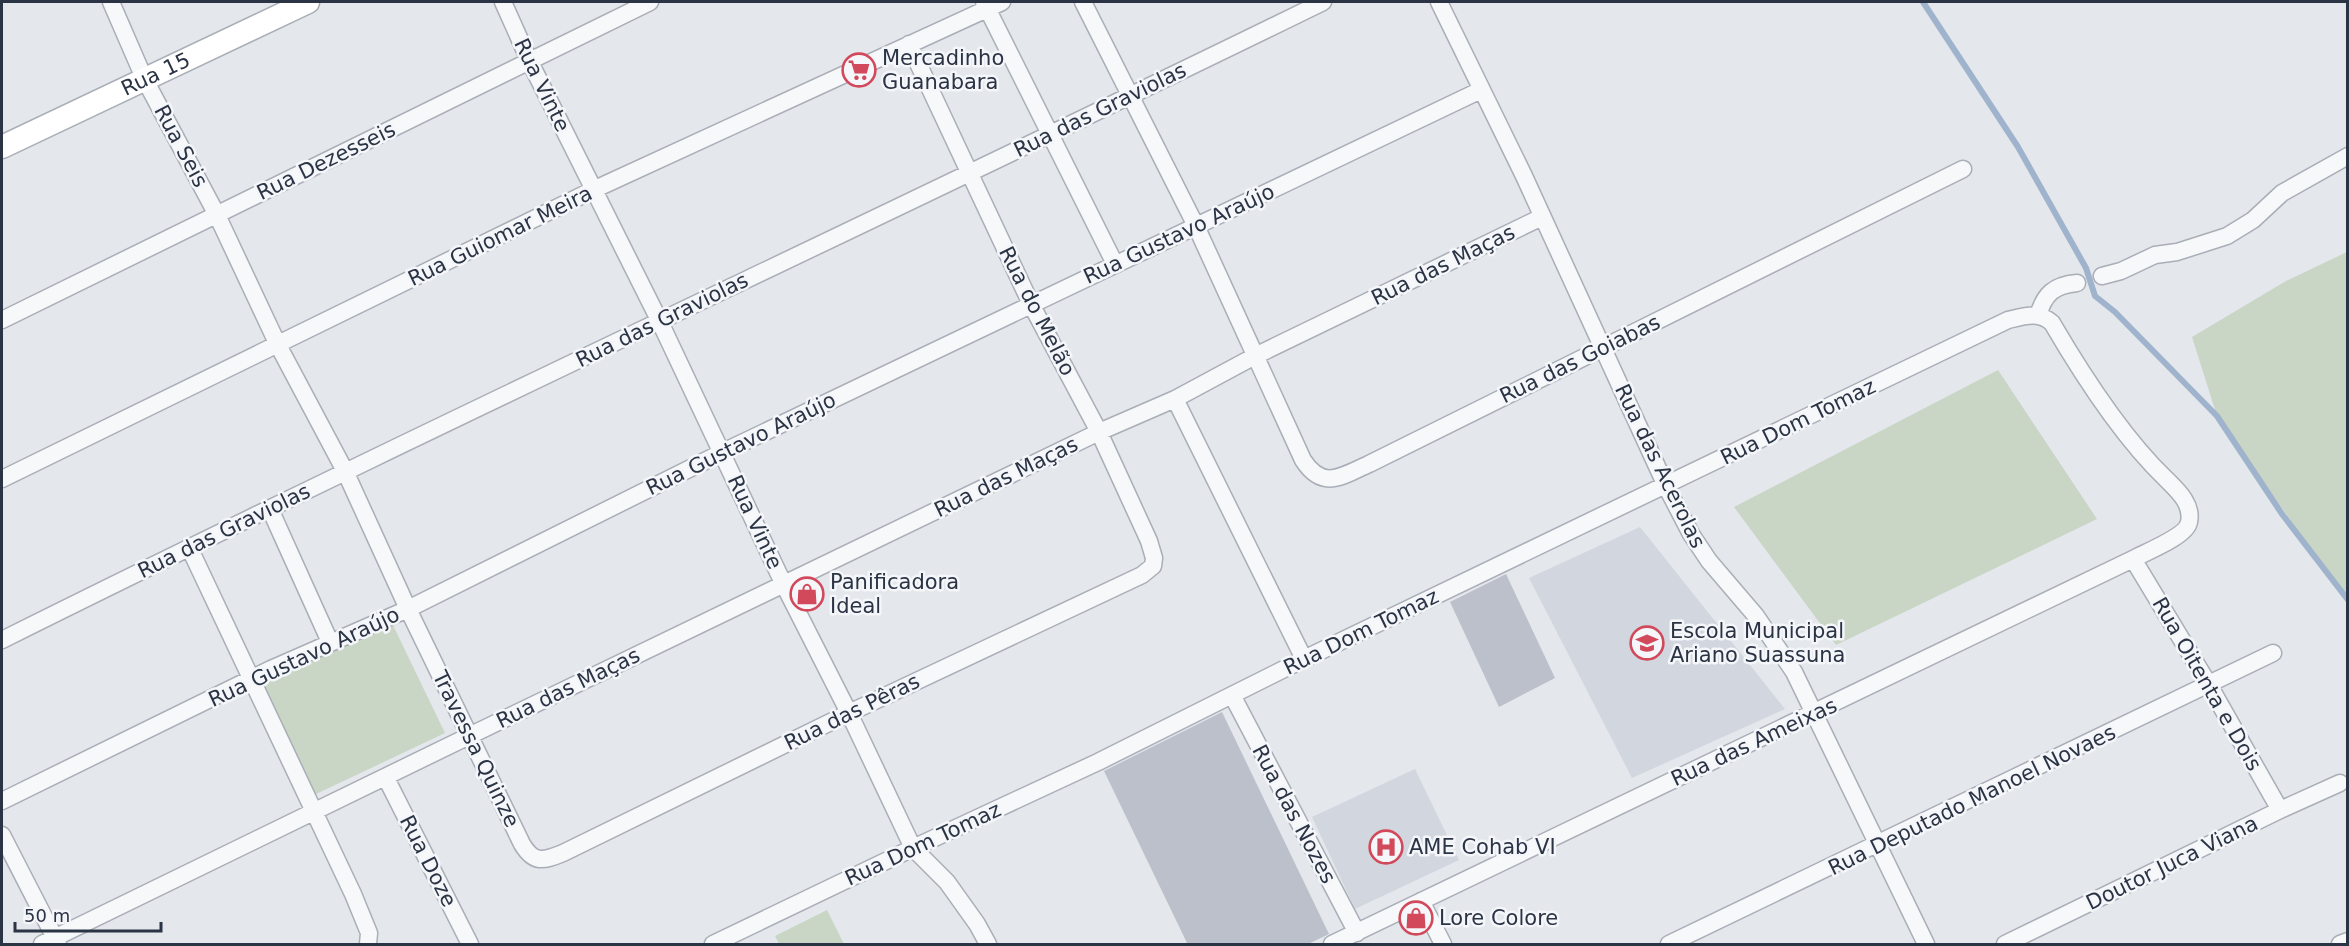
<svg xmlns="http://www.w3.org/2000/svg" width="2349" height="946" viewBox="0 0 2349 946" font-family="'DejaVu Sans',sans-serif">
  <rect width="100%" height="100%" fill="#e4e7ec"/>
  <!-- built -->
  <path fill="#d2d6de" d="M1640 527 1785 709 1632 778 1529 578Z
    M1415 769 1459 860 1355 909 1312 817Z"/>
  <!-- green -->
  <path fill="#c9d6c5" d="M2347 252V600L2217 416 2192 337 2286 281Z
    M1998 370 2097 519 1836 645 1734 507Z
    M390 619 445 733 314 795 259 682Z
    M827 910 844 944H779L775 936Z"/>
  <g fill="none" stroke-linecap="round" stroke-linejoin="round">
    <!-- stream -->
    <path stroke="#9fb4cc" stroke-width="6" d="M1923 2 2018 147 2086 268 2095 296 2115 312 2217 416 2282 514 2348 600"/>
  </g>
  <!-- building -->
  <path fill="#bbc0ca" d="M1506 574 1555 678 1499 707 1450 602Z
    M1222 712 1329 934 1306 945H1188L1104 771Z"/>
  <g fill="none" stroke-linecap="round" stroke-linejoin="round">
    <!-- street casing -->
    <g stroke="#a9aeb7" stroke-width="19">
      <path id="street" d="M111 2 144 78 217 215 278 345 345 471 408 609 522 844C534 864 543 861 563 853L849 713 1142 575 1153 566 1154 558 1149 541 1099 432 1031 304 909 44
        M503 2 529 60 660 322 784 585 849 713 913 848 947 882 977 924 988 944
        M984 2 1115 264
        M1083 2 1196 226 1303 460C1323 491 1342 476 1369 464L1963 169
        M1439 2 1524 176 1666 486 1691 534 1709 561 1756 616 1794 672 1926 944
        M2102 276 2121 271 2155 255 2177 252 2227 236 2253 220 2282 193 2348 156
        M2038 316C2044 294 2054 285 2077 283
        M2 320 650 2
        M1175 399 1304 659
        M2 479 593 190 1002 2
        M270 509 330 642
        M189 547 353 894 369 933 368 944
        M2133 559 2209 685 2280 810
        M2 640C440 422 884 217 1323 2
        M1232 695 1357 933
        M386 778 470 944
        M2 801 271 669 408 609 723 452 1481 90
        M2 835 58 944
        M1421 901 1443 944
        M42 944 469 736 1099 432 1175 399 1255 356 1542 217
        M713 944 913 848 1098 762 1304 659 2008 320C2024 316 2039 311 2052 323 2083 376 2122 437 2166 479 2177 490 2193 504 2189 522 2187 536 2146 552 2133 559L1332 944
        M1669 944 2273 653
        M2005 944 2280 810 2340 783
        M2340 944 2348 941"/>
    </g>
    <!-- secondary casing -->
    <g stroke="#a9aeb7" stroke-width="25">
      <g id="secondary">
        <path id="s1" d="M2 147 308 2"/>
      </g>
    </g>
    <!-- street -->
    <use href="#street" stroke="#f7f8fa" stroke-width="16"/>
    <!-- secondary -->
    <use href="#secondary" stroke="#fff" stroke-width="22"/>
  </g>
  <!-- icons -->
  <defs>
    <g id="supermarket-ring" transform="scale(1.725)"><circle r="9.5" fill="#f4f6f9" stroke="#d1495b" stroke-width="1.5"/><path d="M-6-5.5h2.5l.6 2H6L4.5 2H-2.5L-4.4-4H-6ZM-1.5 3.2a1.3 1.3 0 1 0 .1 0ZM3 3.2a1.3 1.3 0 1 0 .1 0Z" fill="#d1495b"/></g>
    <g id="shop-ring" transform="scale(1.725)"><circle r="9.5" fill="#f4f6f9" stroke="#d1495b" stroke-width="1.5"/><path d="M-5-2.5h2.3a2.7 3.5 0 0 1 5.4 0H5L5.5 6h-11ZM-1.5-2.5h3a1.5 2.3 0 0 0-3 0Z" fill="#d1495b"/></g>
    <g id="school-ring" transform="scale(1.725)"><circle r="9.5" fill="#f4f6f9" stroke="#d1495b" stroke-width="1.5"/><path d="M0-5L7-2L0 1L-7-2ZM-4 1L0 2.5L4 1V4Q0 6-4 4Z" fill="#d1495b"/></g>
    <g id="hospital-ring" transform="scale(1.725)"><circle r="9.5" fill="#f4f6f9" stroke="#d1495b" stroke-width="1.5"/><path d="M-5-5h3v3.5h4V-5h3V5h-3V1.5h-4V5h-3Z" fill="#d1495b"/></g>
  </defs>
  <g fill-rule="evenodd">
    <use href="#supermarket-ring" x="859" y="70"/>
    <use href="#shop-ring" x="807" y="594"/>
    <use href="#school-ring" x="1647" y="643"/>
    <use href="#hospital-ring" x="1386" y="847"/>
    <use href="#shop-ring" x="1416" y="918"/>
  </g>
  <g text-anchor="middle" stroke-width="5" stroke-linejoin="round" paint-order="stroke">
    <!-- poi labels -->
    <g font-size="21" fill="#2b3445" stroke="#f4f6f9" text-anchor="start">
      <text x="882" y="65">Mercadinho<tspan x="882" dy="24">Guanabara</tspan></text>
      <text x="830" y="589">Panificadora<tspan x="830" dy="24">Ideal</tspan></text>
      <text x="1670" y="638">Escola Municipal<tspan x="1670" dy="24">Ariano Suassuna</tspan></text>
      <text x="1409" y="854">AME Cohab VI</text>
      <text x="1439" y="925">Lore Colore</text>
    </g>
    <!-- street labels -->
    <g font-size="21" fill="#2b3445" stroke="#f4f6f9">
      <text dy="7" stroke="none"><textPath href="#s1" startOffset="170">Rua 15</textPath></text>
      <text transform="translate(542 85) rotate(64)" y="7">Rua Vinte</text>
      <text transform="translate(1100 110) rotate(-26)" y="7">Rua das Graviolas</text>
      <text transform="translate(181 146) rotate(62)" y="7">Rua Seis</text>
      <text transform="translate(326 161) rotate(-26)" y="7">Rua Dezesseis</text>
      <text transform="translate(1179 234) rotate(-25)" y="7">Rua Gustavo Araújo</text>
      <text transform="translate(500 236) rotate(-26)" y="7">Rua Guiomar Meira</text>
      <text transform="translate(1443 265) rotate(-26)" y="7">Rua das Maças</text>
      <text transform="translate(1037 311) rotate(63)" y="7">Rua do Melão</text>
      <text transform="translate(662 320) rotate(-26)" y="7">Rua das Graviolas</text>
      <text transform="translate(1580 359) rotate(-26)" y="7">Rua das Goiabas</text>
      <text transform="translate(1798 422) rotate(-26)" y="7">Rua Dom Tomaz</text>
      <text transform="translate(741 444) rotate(-26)" y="7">Rua Gustavo Araújo</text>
      <text transform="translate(1660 466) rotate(64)" y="7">Rua das Acerolas</text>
      <text transform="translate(1006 477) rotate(-26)" y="7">Rua das Maças</text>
      <text transform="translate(755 522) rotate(65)" y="7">Rua Vinte</text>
      <text transform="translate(224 531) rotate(-26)" y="7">Rua das Graviolas</text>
      <text transform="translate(1361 632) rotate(-26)" y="7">Rua Dom Tomaz</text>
      <text transform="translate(304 657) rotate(-25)" y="7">Rua Gustavo Araújo</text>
      <text transform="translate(2207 684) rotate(60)" y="7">Rua Oitenta e Dois</text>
      <text transform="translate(568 688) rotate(-26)" y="7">Rua das Maças</text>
      <text transform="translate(852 712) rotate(-26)" y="7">Rua das Pêras</text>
      <text transform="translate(1754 742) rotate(-25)" y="7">Rua das Ameixas</text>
      <text transform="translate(476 749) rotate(64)" y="7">Travessa Quinze</text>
      <text transform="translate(1972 800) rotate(-26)" y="7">Rua Deputado Manoel Novaes</text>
      <text transform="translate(1294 814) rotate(62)" y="7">Rua das Nozes</text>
      <text transform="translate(923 844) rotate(-25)" y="7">Rua Dom Tomaz</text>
      <text transform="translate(428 861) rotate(63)" y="7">Rua Doze</text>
      <text transform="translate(2172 863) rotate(-26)" y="7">Doutor Juca Viana</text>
    </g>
  </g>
  <!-- border -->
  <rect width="2349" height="946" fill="none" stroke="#2b3445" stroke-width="6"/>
  <!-- scale -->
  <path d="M15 922v9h146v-9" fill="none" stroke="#2b3445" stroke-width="3"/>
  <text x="24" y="922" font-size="18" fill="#2b3445" stroke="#f4f6f9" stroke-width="4.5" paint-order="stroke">50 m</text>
</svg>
